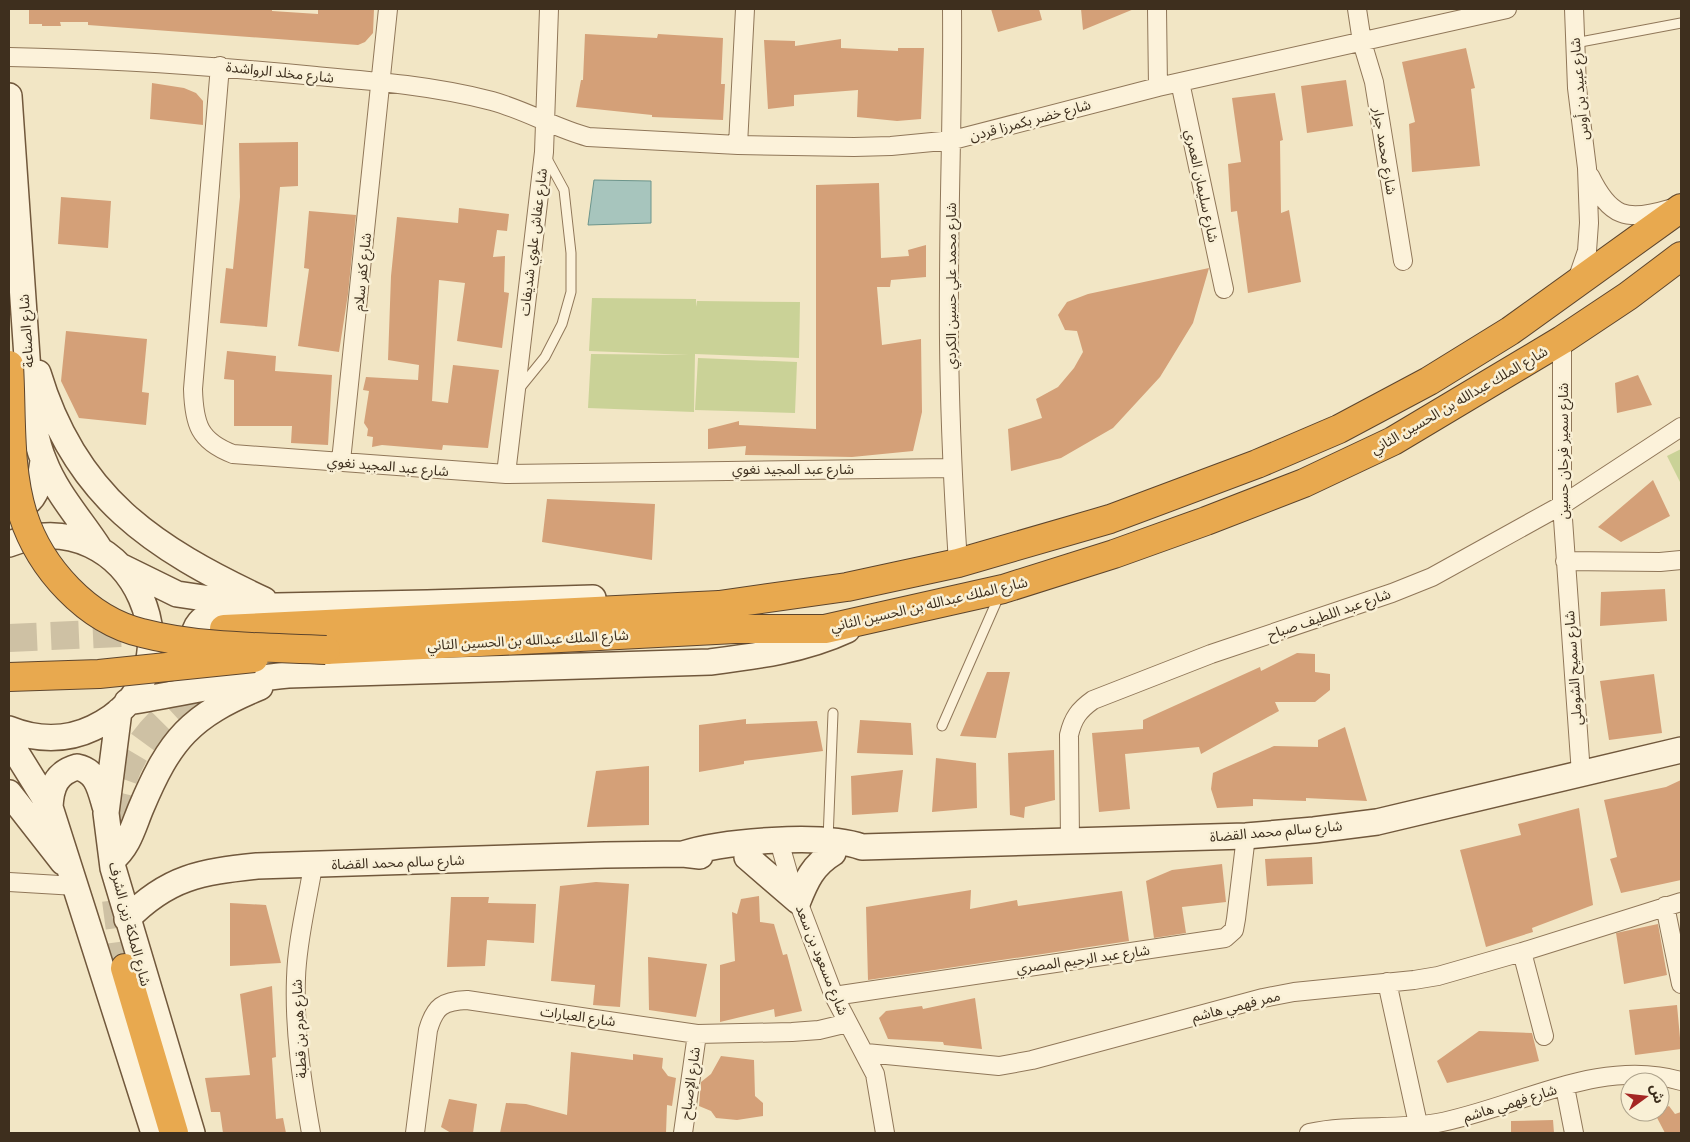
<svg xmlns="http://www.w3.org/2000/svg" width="1690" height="1142" viewBox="0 0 1690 1142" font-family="'Playfair Display','Noto Sans Arabic',serif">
  <rect width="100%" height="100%" fill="#f2e6c5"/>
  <!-- green -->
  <path fill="#cad297" d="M592 298 696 299V307L697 301 800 302 799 358 695 354 694 412 588 408 591 354 689 355 589 351Z
    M698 358 797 362 795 413 695 410Z
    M1681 449V482H1680L1667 456Z"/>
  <!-- water -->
  <path fill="#a7c5bd" stroke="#6c958c" d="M594 180 651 181V223L588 225Z"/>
  <!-- building -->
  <path fill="#d4a078" d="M29 9H272V11L318 14V9H374L373 33 365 42 358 45 88 25V22H60L61 26H42V24H29Z
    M991 9H1039L1042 20 998 32Z
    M1081 9H1134L1083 30Z
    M585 34 657 38 658 34 723 38 721 84H725L723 120 652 117V115L576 107 581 80H583Z
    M841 39V48L898 51V48H924L921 119 897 121 857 117 858 90 794 95V106L768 109 764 40 795 41V46Z
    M1466 48 1475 88 1471 89 1480 166 1412 172 1409 124 1415 122 1402 62Z
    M1346 80 1353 126 1307 133 1301 86Z
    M152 83 184 88 196 93 203 101V125L150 119Z
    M1275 93 1283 140 1280 141 1281 213 1289 210 1301 282 1248 293 1237 211 1231 212 1228 164 1241 162 1232 98Z
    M298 142V186L280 187 267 327 220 323 226 268 233 269 240 197 239 143Z
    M879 183 881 258 909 256 908 250 926 245V277L891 280 890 287H877L882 345 921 339 922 412 913 451 852 457 745 455 746 446 708 449V429L739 421V425L816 429V185Z
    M61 197 111 201 108 248 58 244Z
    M459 208 509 214 507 231 497 230 493 257 505 256 504 292 509 293 502 348 457 341 465 283 439 280 432 401 448 403 453 365 499 370 488 448 443 445 442 450 382 445 372 447 373 437 367 436 368 429 364 423 369 391 363 390 366 377 418 380 419 365 388 360 391 276 397 217 458 223Z
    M309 211 356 215 348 294 339 352 298 346 309 269 304 268Z
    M1209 268 1193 323 1160 377 1113 428 1061 458 1011 471 1008 429 1042 418 1036 399 1058 387 1074 368 1083 352 1077 331 1065 330 1058 315 1067 302 1088 294Z
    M66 331 147 339 142 392 149 393 146 425 79 418 61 381Z
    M227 351 276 356 275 371 332 375 328 445 291 443 292 426H234V380L224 379Z
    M1638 375 1652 405 1617 413 1615 383Z
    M1653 480 1670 516 1621 542 1598 527Z
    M547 499 655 504 652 560 542 542Z
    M1665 589 1667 621 1600 626 1601 592Z
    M1297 653 1315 654V672L1330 674V690L1315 702H1275L1279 711 1201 754 1199 747 1125 754 1130 809 1099 812 1092 733 1143 729V720L1260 667 1261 671Z
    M987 672H1010L996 738 960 736Z
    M1654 674 1662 733 1609 740 1600 681Z
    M746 719V724L817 721 823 751 744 761V764L699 772V725Z
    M860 720 911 723 913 755 857 753Z
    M1345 727 1367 801 1306 798V801L1253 799V806L1217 808 1211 789 1213 773 1274 746 1318 747V740Z
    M1054 750 1055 800 1025 807 1024 818 1010 815 1008 753Z
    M936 758 976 763 977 808 932 812Z
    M649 766V825L587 827 596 771Z
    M903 770 898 812 852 815 851 776Z
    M1681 780V880L1621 893 1610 859 1617 857 1604 800 1666 787Z
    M1579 808 1593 905 1532 928 1533 932 1486 947 1460 850 1521 835 1518 824Z
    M1312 857 1313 884 1267 886 1265 859Z
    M1222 864 1226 902 1182 907 1186 933 1154 938 1146 881 1172 870Z
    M596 882 629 884 620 1007 593 1005 595 985 551 981 560 886Z
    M971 890 970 909 1017 900 1018 906 1122 891 1129 941 868 980 866 907Z
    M759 896 760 922 774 924 783 955 787 954 802 1011 775 1017 774 1009 720 1022V965L735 961 732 912 737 914 741 899Z
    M451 897H489L488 903 536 904 534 943 487 940 485 966 447 967Z
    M230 903 266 905 281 963 230 966Z
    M1658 924 1667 975 1624 984 1616 933Z
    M648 957 707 964 696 1017 649 1010Z
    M272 986 276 1057 272 1058 276 1119 283 1118 286 1133H223L220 1112H211L205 1078 250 1075 240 994Z
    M975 998 982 1049 944 1045 943 1042 888 1039 879 1018 886 1011 922 1006 923 1009Z
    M1677 1005 1681 1049 1635 1055 1629 1010Z
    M1479 1031 1532 1033 1539 1061 1447 1083 1437 1061Z
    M571 1052 633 1060V1054L663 1058 662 1068 668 1076 676 1078 672 1106 667 1105 666 1133H500L506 1103 526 1104 567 1115Z
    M721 1056 754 1060 755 1096 763 1103V1116L737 1120 716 1118 711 1111 699 1106 701 1082 711 1074Z
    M449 1099 477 1104 473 1133H451L441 1127Z
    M1669 1106 1675 1114 1681 1112V1133H1665L1654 1112H1660V1109Z
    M1553 1120 1554 1133H1511V1121Z"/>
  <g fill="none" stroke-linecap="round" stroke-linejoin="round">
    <!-- highway-tunnel -->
    <path stroke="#cec1a4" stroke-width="28" stroke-dasharray="28 14" stroke-linecap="butt" d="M9 638 142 632
      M114 820C122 751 154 724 204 683
      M116 900 125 968"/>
    <!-- lane casing -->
    <g stroke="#907759" stroke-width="11">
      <path id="lane" d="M1575 43 1681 23
        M519 389 545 357 562 324 571 292V253L564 190 545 155
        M942 726 999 596
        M828 840 833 713"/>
    </g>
    <!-- street casing -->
    <g stroke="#907759" stroke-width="20">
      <path id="street" d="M952 9C953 101 949 194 949 286 948 379 952 471 958 563
        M1157 9 1158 87
        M1357 9 1362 42 1374 82 1403 261
        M1574 9 1577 88 1587 168 1589 223 1587 251 1576 283
        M9 57C111 59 213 66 316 76 374 81 435 86 492 101 525 110 555 128 588 137L738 145 854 147 891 146 953 140 1158 87 1507 9
        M220 66 193 389C194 424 199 441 233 454L506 474 952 468
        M1180 82 1224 289
        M738 145 745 9
        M1590 176C1610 217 1626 222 1669 209
        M1562 340V505L1581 774
        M341 461 388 9
        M506 474 544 152 549 9
        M1565 561 1660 562 1681 560
        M779 841 791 883 834 996 875 1074 885 1133
        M1070 841 1069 735C1073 718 1079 710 1093 700L1211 654 1392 593 1432 577 1562 505 1681 427
        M9 882 76 886
        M1665 906 1681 984
        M1522 952 1544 1036
        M1387 982 1420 1133
        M834 996 1225 938 1234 930 1236 919 1246 836
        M866 1053 999 1066 1032 1060 1263 998 1294 992 1414 980 1438 976 1522 952 1681 902
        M1565 1087 1574 1133
        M311 1133C302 1082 294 1031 296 978 297 941 307 903 313 866
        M415 1133 428 1030C435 1006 443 1001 467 1000L697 1034 792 1032 819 1030 848 1023
        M683 1133 697 1034
        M1309 1133C1350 1124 1395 1130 1437 1123 1517 1108 1598 1057 1681 1081"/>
    </g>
    <!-- secondary casing -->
    <g stroke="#71583c" stroke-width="28">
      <path id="secondary" d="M9 96 29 386C31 411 34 438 44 461 56 493 81 520 99 548
        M38 373C75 497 153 548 264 600
        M9 499C35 518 41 476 43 461
        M9 544C133 496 209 674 93 728 66 741 36 740 9 729
        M122 567 177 594 244 604 277 606 427 603 593 598
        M199 661C184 624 203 614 236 606
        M127 702C181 694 233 680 288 675L710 662C758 656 804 650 847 630
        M119 711 106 813 113 868 192 1133
        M9 741 50 807 154 1133
        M9 793 63 862
        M50 807C51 787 56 773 77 767 97 771 100 789 105 806
        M683 854C723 841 823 833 862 847L1246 836 1314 830 1377 822 1681 750
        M747 857 798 901C806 881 813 865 833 853
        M112 860C129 846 133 827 141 808 170 739 190 716 260 687
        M127 919C168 877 201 872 257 866L605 855 683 854 700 856"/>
    </g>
    <!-- highway casing -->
    <g stroke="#5d452d" stroke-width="30">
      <path id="highway" d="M224 629 719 605 847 587 958 563 1110 519 1257 464 1339 429 1429 381 1510 331 1681 208
        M326 650 735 629H825L1003 589 1114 554 1206 521 1304 483 1393 441 1562 340 1628 296 1681 256
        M125 968 174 1133"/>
    </g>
    <!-- lane -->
    <use href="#lane" stroke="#fcf2da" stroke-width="9"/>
    <!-- street -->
    <use href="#street" stroke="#fcf2da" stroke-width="18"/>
    <!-- secondary -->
    <use href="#secondary" stroke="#fcf2da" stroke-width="25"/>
    <!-- highway -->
    <use href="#highway" stroke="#e8a94f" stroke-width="28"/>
    <!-- highway-bridge casing -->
    <g stroke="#5d452d" stroke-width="30" stroke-linecap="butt">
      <path id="highway-bridge" d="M9 365C12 414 8 467 23 515 40 568 87 620 142 633 199 648 267 647 326 650
        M9 677 99 674 254 658"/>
    </g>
    <!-- highway-bridge -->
    <use href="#highway-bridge" stroke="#e8a94f" stroke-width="28"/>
  </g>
  <g text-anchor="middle" stroke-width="5" stroke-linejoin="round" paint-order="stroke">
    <!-- street labels -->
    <g font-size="14" fill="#3e2f1e" stroke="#f9f0d6">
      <text transform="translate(280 72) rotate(6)" y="5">شارع مخلد الرواشدة</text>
      <text transform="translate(1579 89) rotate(-95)" y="5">شارع عبيد بن أوس</text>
      <text transform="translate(1030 120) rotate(-15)" y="5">شارع خضر بكمرزا قردن</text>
      <text transform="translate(1385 151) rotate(81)" y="5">شارع محمد جرار</text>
      <text transform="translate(1202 186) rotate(78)" y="5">شارع سليمان العمري</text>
      <text transform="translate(533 242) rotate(-83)" y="5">شارع عفاش علوي شديفات</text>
      <text transform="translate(362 272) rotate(-84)" y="5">شارع كفر سلام</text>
      <text transform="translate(951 286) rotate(-90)" y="5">شارع محمد علي حسين الكردي</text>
      <text transform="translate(26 331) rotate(-94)" y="5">شارع الصناعة</text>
      <text transform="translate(1459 400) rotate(-30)" y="5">شارع الملك عبدالله بن الحسين الثاني</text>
      <text transform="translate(1563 451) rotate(-90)" y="5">شارع سمير فرحان حسين</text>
      <text transform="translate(388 466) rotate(5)" y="5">شارع عبد المجيد نغوي</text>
      <text x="793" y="474">شارع عبد المجيد نغوي</text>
      <text transform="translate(929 604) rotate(-13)" y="5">شارع الملك عبدالله بن الحسين الثاني</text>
      <text transform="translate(1329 614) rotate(-19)" y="5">شارع عبد اللطيف صباح</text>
      <text transform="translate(528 640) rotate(-3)" y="5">شارع الملك عبدالله بن الحسين الثاني</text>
      <text transform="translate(1573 668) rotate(-94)" y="5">شارع سميح الشوملي</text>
      <text transform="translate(1276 831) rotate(-5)" y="5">شارع سالم محمد القضاة</text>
      <text transform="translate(398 862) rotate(-2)" y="5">شارع سالم محمد القضاة</text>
      <text transform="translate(130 924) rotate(75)" y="5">شارع الملكة زين الشرف</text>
      <text transform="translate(1083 959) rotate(-8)" y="5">شارع عبد الرحيم المصري</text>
      <text transform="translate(822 960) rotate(68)" y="5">شارع مسعود بن سعد</text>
      <text transform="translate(1236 1006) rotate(-14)" y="5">ممر فهمي هاشم</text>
      <text transform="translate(578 1016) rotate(8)" y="5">شارع العبارات</text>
      <text transform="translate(299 1029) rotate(-93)" y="5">شارع هرم بن قطبة</text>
      <text transform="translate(690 1083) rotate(-82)" y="5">شارع الإصباح</text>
      <text transform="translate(1510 1103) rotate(-17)" y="5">شارع فهمي هاشم</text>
    </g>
  </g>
  <!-- border -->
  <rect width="1690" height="1142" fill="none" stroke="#3e2f1e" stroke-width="20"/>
  <!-- north arrow -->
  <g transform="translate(1645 1097) rotate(75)"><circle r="24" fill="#f9f0d6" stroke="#aea38c"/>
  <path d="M0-4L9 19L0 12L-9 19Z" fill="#a42523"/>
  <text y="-8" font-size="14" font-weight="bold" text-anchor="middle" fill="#3e2f1e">ش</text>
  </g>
</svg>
